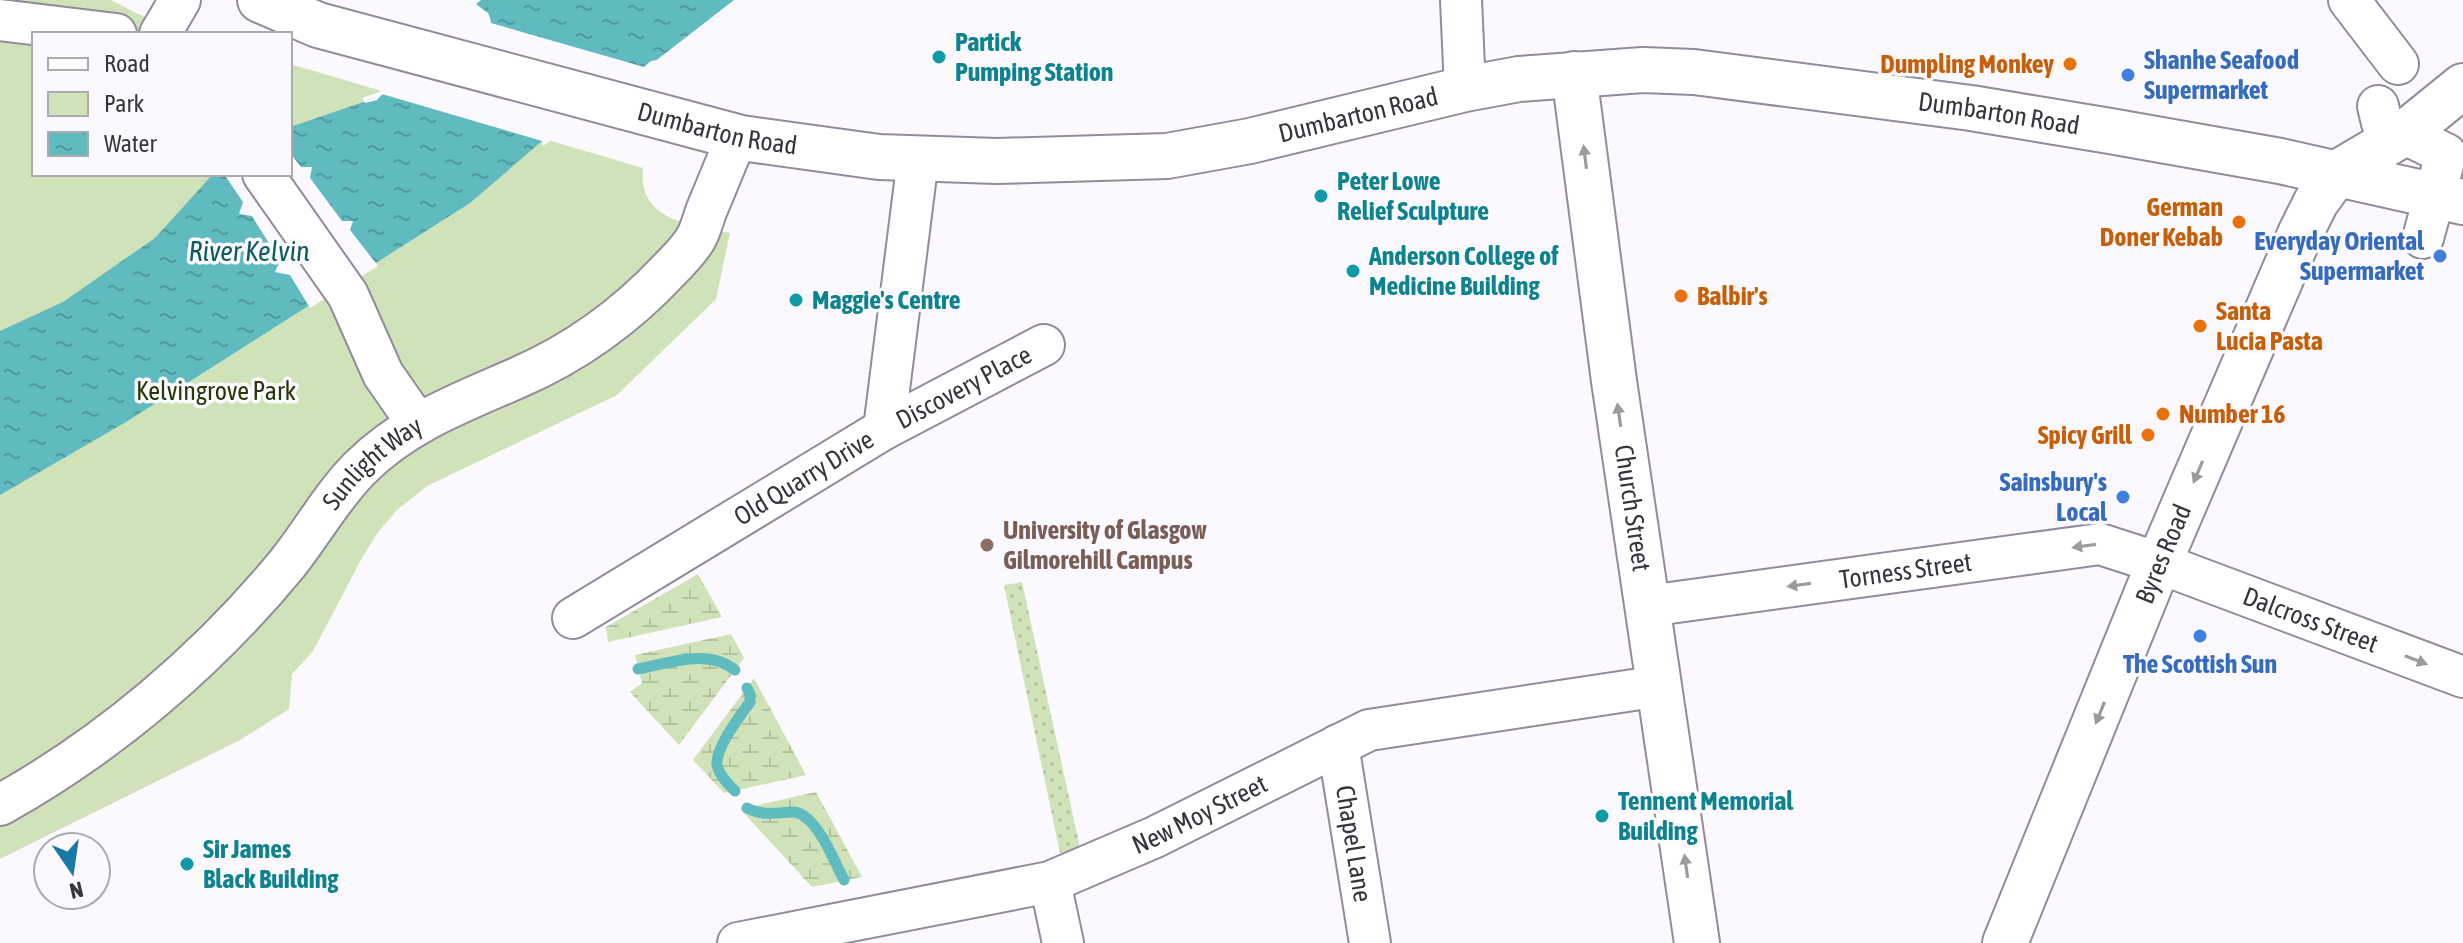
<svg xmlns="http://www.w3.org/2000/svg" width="2463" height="943" viewBox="0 0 2463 943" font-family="'Asap Condensed',sans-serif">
  <defs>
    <pattern id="grass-dots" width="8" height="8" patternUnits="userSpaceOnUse" patternTransform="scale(2)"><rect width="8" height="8" fill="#cfe2b8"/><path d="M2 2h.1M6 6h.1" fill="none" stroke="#b2c29f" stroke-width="1.8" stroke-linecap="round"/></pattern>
    <pattern id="wetland-marsh" width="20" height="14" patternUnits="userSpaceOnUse" patternTransform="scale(2)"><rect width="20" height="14" fill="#cfe2b8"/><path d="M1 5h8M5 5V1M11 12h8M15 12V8" fill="none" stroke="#b2c29f"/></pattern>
    <pattern id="water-ripples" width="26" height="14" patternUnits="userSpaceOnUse" patternTransform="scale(2)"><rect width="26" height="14" fill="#60bbc0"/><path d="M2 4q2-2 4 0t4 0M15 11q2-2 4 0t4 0" fill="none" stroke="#50999d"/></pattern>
  </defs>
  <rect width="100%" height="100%" fill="#fbf9fd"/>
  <!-- grass -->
  <path fill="url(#grass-dots)" d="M1022 582 1080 848 1060 853 1004 585Z"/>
  <!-- wetland -->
  <path fill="url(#wetland-marsh)" d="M698 574 722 617 608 642 606 627Z
    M731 634 744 658 679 745 630 692 642 683 635 655Z
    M754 678 806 775 724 793 693 760Z
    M816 792 862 877 812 887 740 809Z"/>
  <!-- park -->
  <path fill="#cfe2b8" d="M0 0H111L138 14 199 34H34V174H290V64L643 168C637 221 692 225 730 233L716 299 617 395 427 486 397 510 378 532 362 558 313 651 292 674 289 709 240 740 0 859Z"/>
  <!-- water -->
  <path fill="url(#water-ripples)" d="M481 0H734L658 59 541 142 470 203 126 422 0 495V331L63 302 155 238 213 174H290V127L381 96 491 22 488 13 476 4Z"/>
  <!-- pier -->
  <path fill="#fbf9fd" d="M477 6 489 15 491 23 644 67 651 61 664 59 543 146 542 141 382 94 377 100 365 103 362 98 379 92 487 21 485 15 474 7Z
    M290 153 301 167H312L310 178 342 221H353L350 230 378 266 310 308 290 275 275 272 280 261 252 216 239 214 243 202 224 174H290Z"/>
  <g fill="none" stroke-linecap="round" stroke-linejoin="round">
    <!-- stream -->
    <path stroke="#60bbc0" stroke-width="11" d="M638 669C670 663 708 648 735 670
      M735 791C728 784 719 775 717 765 715 748 740 716 750 702V694L747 688
      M747 808C762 816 775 813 791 812 815 810 834 861 844 880"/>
    <!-- street casing -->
    <g stroke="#928b9c" stroke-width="44">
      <g id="street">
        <path d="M1461 0 1465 89"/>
        <path d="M2349 0 2398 64"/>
        <path d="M0 20 116 34"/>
        <path d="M160 34 180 0"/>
        <path d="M2378 106 2382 123 2446 154 2423 238"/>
        <path d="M263 174 348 295 383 374 417 423"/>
        <path id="s1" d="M884 429 1044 345"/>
        <path id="s2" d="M1648 606 2100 544 2159 563 2463 677"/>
        <path id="s3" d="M573 618 884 429 918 159"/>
        <path id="s4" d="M1338 745 1370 943"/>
        <path id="s5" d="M0 805C108 745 208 660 287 564 312 533 332 496 360 468 405 423 460 403 517 378 575 353 626 316 669 270 679 260 689 250 696 238 701 229 703 219 707 209 717 185 727 161 737 136"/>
        <path d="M1050 882 1063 943"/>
        <path id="s6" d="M738 943 1050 882 1155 837 1369 730 1660 686"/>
      </g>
    </g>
    <!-- secondary casing -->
    <g stroke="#928b9c" stroke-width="48">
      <g id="secondary">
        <path id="s7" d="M260 0 318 25 741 138 879 157 997 161 1167 156 1250 141 1465 89 1519 79 1643 70 1694 72 1971 108 2110 131 2280 161 2463 202"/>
        <path id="s8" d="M1574 74 1614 381 1697 943"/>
        <path id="s9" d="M2005 943 2159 563 2301 232 2316 202 2337 173 2405 133 2463 86"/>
      </g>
    </g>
    <!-- street -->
    <use href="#street" stroke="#fff" stroke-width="40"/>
    <!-- secondary -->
    <use href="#secondary" stroke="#fff" stroke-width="44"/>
  </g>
  <!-- one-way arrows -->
  <defs><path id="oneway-solid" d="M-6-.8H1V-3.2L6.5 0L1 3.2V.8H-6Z" transform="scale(2)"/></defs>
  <g fill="#9b9a9d">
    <use href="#oneway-solid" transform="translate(1585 157) rotate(-97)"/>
    <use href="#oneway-solid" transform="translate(1619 415) rotate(-98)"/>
    <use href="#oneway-solid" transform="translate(2198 472) rotate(113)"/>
    <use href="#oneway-solid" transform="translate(2084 546) rotate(172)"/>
    <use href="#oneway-solid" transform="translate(1799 585) rotate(172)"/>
    <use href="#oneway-solid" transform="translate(2416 660) rotate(21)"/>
    <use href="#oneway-solid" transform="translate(2100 713) rotate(112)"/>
    <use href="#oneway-solid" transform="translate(1686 866) rotate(-98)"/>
  </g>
  <!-- markers -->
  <g fill="#0f9aa8" stroke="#fbf9fd" stroke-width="3">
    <circle cx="939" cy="57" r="8"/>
    <circle cx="1321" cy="196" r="8"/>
    <circle cx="1353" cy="271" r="8"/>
    <circle cx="796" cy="300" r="8"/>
    <circle cx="1602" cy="816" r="8"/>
    <circle cx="187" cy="864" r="8"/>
  </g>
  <g fill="#e8710a" stroke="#fbf9fd" stroke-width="3">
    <circle cx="2070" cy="64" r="8"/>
    <circle cx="2239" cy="222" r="8"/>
    <circle cx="1681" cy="296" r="8"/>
    <circle cx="2200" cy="326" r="8"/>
    <circle cx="2163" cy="414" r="8"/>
    <circle cx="2148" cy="435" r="8"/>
  </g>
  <g fill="#3f7fe0" stroke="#fbf9fd" stroke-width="3">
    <circle cx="2128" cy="75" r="8"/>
    <circle cx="2440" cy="256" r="8"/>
    <circle cx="2123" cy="497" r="8"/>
    <circle cx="2200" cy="636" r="8"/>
  </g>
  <circle fill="#8d6e63" stroke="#fbf9fd" stroke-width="3" cx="987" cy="545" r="8"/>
  <g text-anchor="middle" stroke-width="7" stroke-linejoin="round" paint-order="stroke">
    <!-- culture labels -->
    <g font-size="26" font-weight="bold" fill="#0d838f" stroke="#fbf9fd" text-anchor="start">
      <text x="955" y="51">Partick<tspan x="955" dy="30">Pumping Station</tspan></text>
      <text x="1337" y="190">Peter Lowe<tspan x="1337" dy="30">Relief Sculpture</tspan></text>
      <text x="1369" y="265">Anderson College of<tspan x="1369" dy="30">Medicine Building</tspan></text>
      <text x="812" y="309">Maggie's Centre</text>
      <text x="1618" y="810">Tennent Memorial<tspan x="1618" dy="30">Building</tspan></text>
      <text x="203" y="858">Sir James<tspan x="203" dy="30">Black Building</tspan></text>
    </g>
    <!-- shop labels -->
    <g font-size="26" font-weight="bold" fill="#366cbe" stroke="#fbf9fd" text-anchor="end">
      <text x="2144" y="69" text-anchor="start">Shanhe Seafood<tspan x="2144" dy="30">Supermarket</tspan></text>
      <text x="2424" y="250">Everyday Oriental<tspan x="2424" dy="30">Supermarket</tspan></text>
      <text x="2107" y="491">Sainsbury's<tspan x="2107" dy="30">Local</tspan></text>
      <text x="2200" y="673" text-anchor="middle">The Scottish Sun</text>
    </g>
    <!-- food labels -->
    <g font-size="26" font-weight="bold" fill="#c56008" stroke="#fbf9fd" text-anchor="end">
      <text x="2054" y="73">Dumpling Monkey</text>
      <text x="2223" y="216">German<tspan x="2223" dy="30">Doner Kebab</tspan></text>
      <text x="1697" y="305" text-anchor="start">Balbir's</text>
      <text x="2216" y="320" text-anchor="start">Santa<tspan x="2216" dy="30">Lucia Pasta</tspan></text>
      <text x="2179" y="423" text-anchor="start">Number 16</text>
      <text x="2132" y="444">Spicy Grill</text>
    </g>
    <!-- street labels -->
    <g font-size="26" fill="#37343b" stroke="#fbf9fd">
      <text dy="9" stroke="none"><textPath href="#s7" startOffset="1772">Dumbarton Road</textPath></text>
      <text dy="9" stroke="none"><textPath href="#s7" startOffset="1124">Dumbarton Road</textPath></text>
      <text dy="9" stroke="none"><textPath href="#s7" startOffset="476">Dumbarton Road</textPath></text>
      <text dy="9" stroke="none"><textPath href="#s1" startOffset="90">Discovery Place</textPath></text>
      <text dy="9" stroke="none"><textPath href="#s5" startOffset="510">Sunlight Way</textPath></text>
      <text dy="9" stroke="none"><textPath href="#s3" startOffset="270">Old Quarry Drive</textPath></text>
      <text dy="9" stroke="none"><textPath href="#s8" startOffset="438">Church Street</textPath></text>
      <text dy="9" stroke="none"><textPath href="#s9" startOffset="420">Byres Road</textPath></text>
      <text dy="9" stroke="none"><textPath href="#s2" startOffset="260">Torness Street</textPath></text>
      <text dy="9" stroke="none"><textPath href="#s2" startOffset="680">Dalcross Street</textPath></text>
      <text dy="9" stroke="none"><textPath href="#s6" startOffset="482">New Moy Street</textPath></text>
      <text dy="9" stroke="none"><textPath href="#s4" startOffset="100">Chapel Lane</textPath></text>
    </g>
    <!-- park labels -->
    <g font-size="26" fill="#27370a" stroke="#fbf9fd">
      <text x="216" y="400">Kelvingrove Park</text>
    </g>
    <!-- education labels -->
    <g font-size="26" font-weight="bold" fill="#785e54" stroke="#fbf9fd" text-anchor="start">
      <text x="1003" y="539">University of Glasgow<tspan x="1003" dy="30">Gilmorehill Campus</tspan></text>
    </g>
    <!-- water labels -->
    <g font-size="28" font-style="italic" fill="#0d5c60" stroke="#fbf9fd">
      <text x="249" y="261">River Kelvin</text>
    </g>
  </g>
  <!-- legend -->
  <rect x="32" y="32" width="260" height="144" fill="#fbf9fd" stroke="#adaaaf" stroke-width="2"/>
  <rect x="48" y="58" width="40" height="12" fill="#ffffff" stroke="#adaaaf" stroke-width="2"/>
  <text x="104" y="72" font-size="24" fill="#37343b">Road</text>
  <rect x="48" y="92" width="40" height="24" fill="#cfe2b8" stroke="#adaaaf" stroke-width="2"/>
  <text x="104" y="112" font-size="24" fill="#37343b">Park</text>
  <rect x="48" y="132" width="40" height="24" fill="url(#water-ripples)" stroke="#adaaaf" stroke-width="2"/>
  <text x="104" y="152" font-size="24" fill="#37343b">Water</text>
  <!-- north arrow -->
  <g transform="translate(72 871) rotate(167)"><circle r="38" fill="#fbf9fd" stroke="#adaaaf" stroke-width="2"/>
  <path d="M0-6L14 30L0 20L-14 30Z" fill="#1979a6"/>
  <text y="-12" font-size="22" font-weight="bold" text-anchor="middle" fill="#37343b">N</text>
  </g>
</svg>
